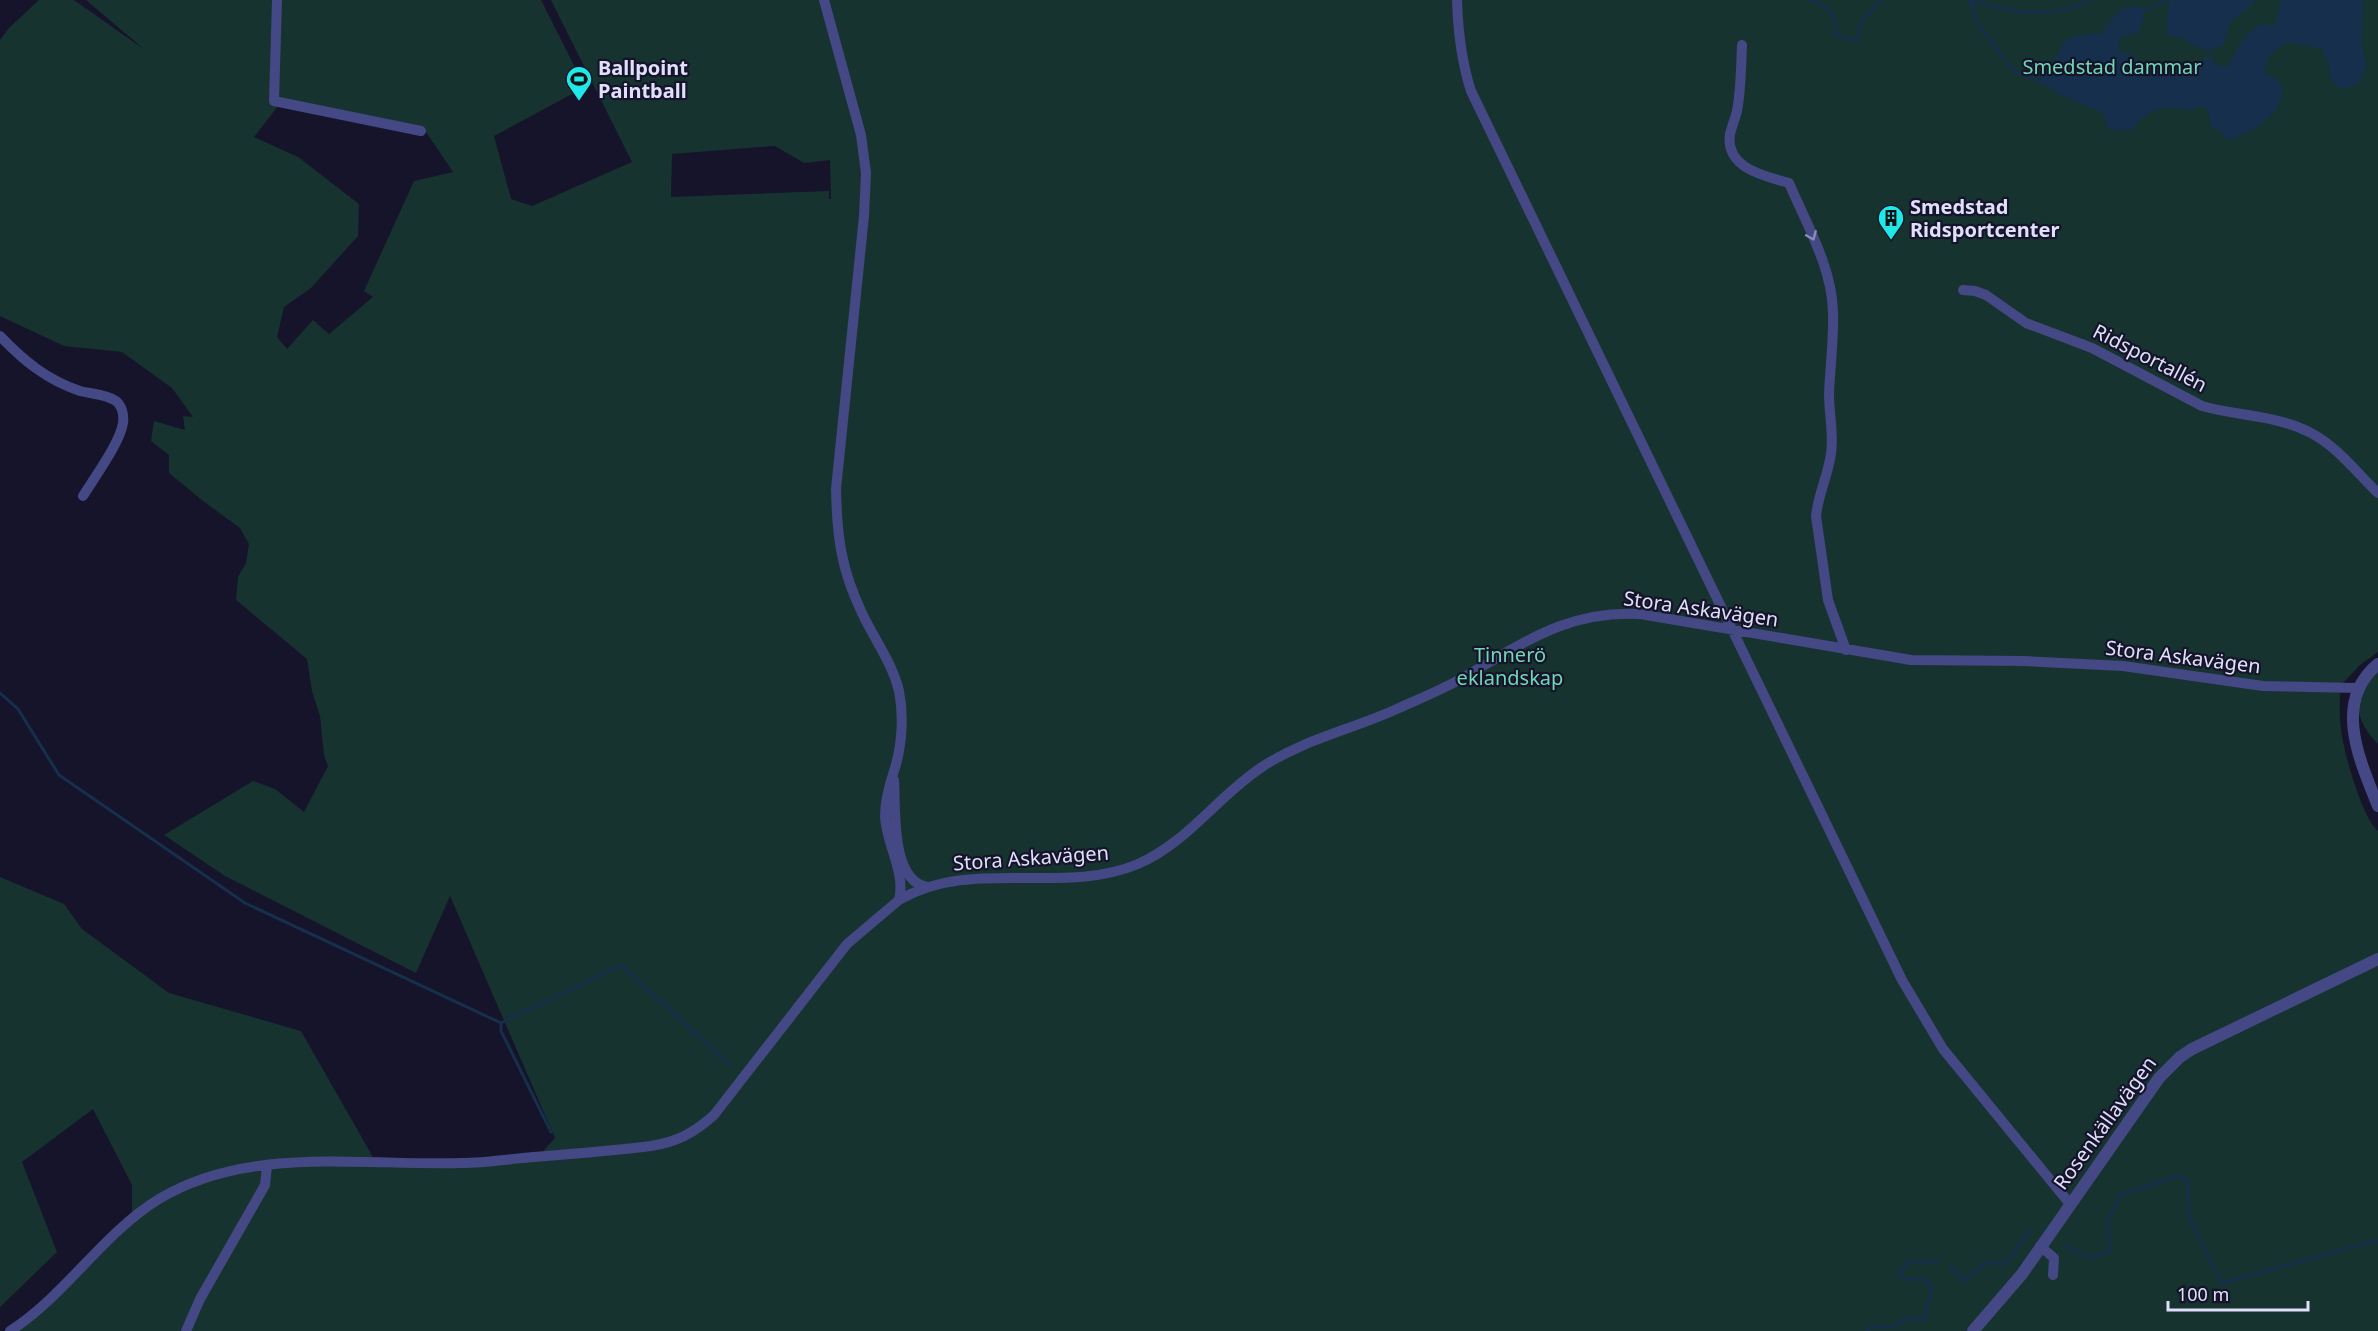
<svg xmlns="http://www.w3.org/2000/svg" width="2378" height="1331" viewBox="0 0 2378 1331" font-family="'Noto Sans',sans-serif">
  <rect width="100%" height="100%" fill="#15142a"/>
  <!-- green -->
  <path fill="#17332f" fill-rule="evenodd" d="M39 0H74L145 50 86 0H541L585 87 494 136 511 199 532 206 632 162 551 0H2378V652L2360 665 2340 686C2340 700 2339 715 2341 729 2343 750 2362 818 2378 831V1331H8L132 1219V1185L93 1109 22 1162 57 1252 0 1307V877L64 904 82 929 169 993 301 1031 373 1157 345 1163 537 1158 555 1138 450 896 416 973 225 876 164 835 253 781 275 789 304 812 328 766 324 755 320 716 312 691 307 659 236 600 238 577 246 563 249 544 240 528 203 501 169 473V455L151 441 154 421 185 430 183 416 193 417 172 388 122 352 64 346 0 316V40L9 28ZM282 101 424 129 453 172 414 181 364 291 373 297 329 334 313 320 287 349 277 337 284 307 311 288 358 236 359 204 298 157 254 137ZM775 146 804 163 830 160 831 199H829V191L671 197 672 154Z
    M2378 671V744C2363 729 2353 711 2362 689 2365 683 2373 676 2378 671Z"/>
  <!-- water -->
  <path fill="#152f4c" d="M2169 0H2255L2250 7 2231 21 2223 46 2208 51 2192 45 2185 39 2166 34Z
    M2280 0H2363L2362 43 2366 67 2358 84 2349 88H2340L2330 78 2329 65 2322 49 2288 42C2277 48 2262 59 2266 74 2270 76 2276 78 2278 81 2298 104 2246 138 2227 140L2216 128H2211L2208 111 2204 106 2189 110 2167 107 2155 110 2141 119 2133 129 2121 131 2108 128 2103 113 2061 95 2040 82 2041 76 2047 71 2066 40 2076 36 2102 33C2111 19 2124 0 2143 8 2146 25 2139 37 2121 36L2118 49 2124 54 2130 53 2140 64 2147 67 2198 63 2210 55 2216 65 2227 67 2248 32 2262 24 2270 26 2276 22Z"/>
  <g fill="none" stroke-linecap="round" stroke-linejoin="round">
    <!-- stream -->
    <path stroke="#152f4c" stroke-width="3" d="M1811 0C1831 9 1836 12 1836 35L1852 40 1857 38 1861 22 1882 0
      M1970 0 1977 22 2011 68 2020 74 2042 82
      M1971 1C2008 11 2053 21 2089 0
      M2141 12 2167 0
      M0 693 18 709 59 775 245 903 501 1023 621 965 730 1065
      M501 1023V1031L551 1132
      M2066 1246 2089 1257 2110 1252 2107 1222 2121 1195 2178 1176 2188 1180 2189 1217 2221 1283 2378 1240
      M1951 1266 1963 1281 1986 1263 2005 1264 2030 1231
      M1867 1331 1871 1327H1895L1904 1319H1925L1932 1289 1924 1279H1904L1899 1273 1908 1262 1938 1261"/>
    <!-- minor -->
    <path stroke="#444884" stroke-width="10" d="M277 0 274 101 421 131
      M1457 0C1458 32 1461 60 1471 91L1902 980 1943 1049 2070 1204
      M1742 45C1741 67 1741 90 1737 111 1735 119 1732 126 1730 134 1725 168 1764 176 1789 183 1806 223 1832 267 1833 312 1834 339 1830 367 1829 394 1829 414 1834 434 1831 454 1828 475 1818 495 1816 516L1828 600 1846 650
      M1963 290 1975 291 1986 295 2026 323 2092 348 2202 406C2237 416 2276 415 2309 432 2336 445 2357 473 2378 493
      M0 336C24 361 47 380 80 391 91 394 106 394 116 401 122 406 124 415 123 423 120 443 94 478 83 496
      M894 780C896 808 890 880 927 887
      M899 900C973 857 1062 896 1138 864 1188 842 1218 796 1262 767 1304 739 1354 729 1399 708 1421 698 1444 689 1464 677 1524 643 1567 610 1640 614L1911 660 2024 661 2123 666 2263 686 2358 688
      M2040 1246 2054 1258 2053 1275
      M10 1331C66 1295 102 1234 159 1199 248 1145 362 1166 461 1163 485 1163 509 1159 533 1157 572 1154 612 1151 651 1146 677 1142 694 1133 714 1115L847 944 899 900C906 872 886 844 885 816 885 800 889 786 894 771 902 747 904 716 899 691 892 662 874 639 862 613 841 569 837 537 836 489L864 216 866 173 861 135 824 0
      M186 1331 200 1299 265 1185 267 1166"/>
    <!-- tertiary -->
    <path stroke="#444884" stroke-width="12" d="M2378 664C2332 702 2360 761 2378 806
      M1973 1331 2022 1274 2159 1078 2180 1057 2192 1049 2378 959"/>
  </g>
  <!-- one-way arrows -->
  <defs><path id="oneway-chevron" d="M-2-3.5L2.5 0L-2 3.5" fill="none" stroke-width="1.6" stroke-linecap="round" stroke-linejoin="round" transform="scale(1.5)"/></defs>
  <use stroke="#8a8cba" href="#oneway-chevron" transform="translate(1812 236) rotate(67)"/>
  <!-- icons -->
  <defs>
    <g id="stadium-pin" transform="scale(1.35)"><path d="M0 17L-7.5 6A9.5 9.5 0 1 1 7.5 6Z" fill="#1fe8e8" stroke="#15142a"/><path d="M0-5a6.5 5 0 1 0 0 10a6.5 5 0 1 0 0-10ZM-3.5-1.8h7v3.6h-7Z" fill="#111"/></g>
    <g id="building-pin" transform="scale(1.35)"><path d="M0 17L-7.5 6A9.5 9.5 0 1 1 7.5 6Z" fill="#1fe8e8" stroke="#15142a"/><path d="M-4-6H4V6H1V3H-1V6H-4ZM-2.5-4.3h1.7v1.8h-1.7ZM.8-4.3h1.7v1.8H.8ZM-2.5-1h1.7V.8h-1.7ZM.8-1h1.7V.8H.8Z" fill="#111"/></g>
  </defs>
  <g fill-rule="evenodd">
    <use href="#stadium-pin" x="579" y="79"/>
    <use href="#building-pin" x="1891" y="218"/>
  </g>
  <g text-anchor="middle" stroke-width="4.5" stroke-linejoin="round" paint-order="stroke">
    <!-- park labels -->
    <g font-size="20" fill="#71d6b3" stroke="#15142a">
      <text x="2112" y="74">Smedstad dammar</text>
      <text x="1510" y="662">Tinnerö<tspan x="1510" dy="23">eklandskap</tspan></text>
    </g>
    <!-- poi labels -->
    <g font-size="20" font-weight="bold" fill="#e0e0fc" stroke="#15142a" text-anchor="start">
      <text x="598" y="75">Ballpoint<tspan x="598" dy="23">Paintball</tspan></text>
      <text x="1910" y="214">Smedstad<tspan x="1910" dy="23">Ridsportcenter</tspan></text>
    </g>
    <!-- street labels -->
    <g font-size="20" fill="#e0e0fc" stroke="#15142a">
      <text transform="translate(2150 358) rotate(27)" y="7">Ridsportallén</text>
      <text transform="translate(1701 609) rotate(8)" y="7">Stora Askavägen</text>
      <text transform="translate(2183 657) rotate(7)" y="7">Stora Askavägen</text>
      <text transform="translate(1031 858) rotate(-4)" y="7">Stora Askavägen</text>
      <text transform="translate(2105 1123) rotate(-54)" y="7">Rosenkällavägen</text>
    </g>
  </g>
  <!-- scale -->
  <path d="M2168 1301v9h140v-9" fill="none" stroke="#e0e0fc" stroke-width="3"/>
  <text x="2177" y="1301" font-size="18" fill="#e0e0fc" stroke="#15142a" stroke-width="4.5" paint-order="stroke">100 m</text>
</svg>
